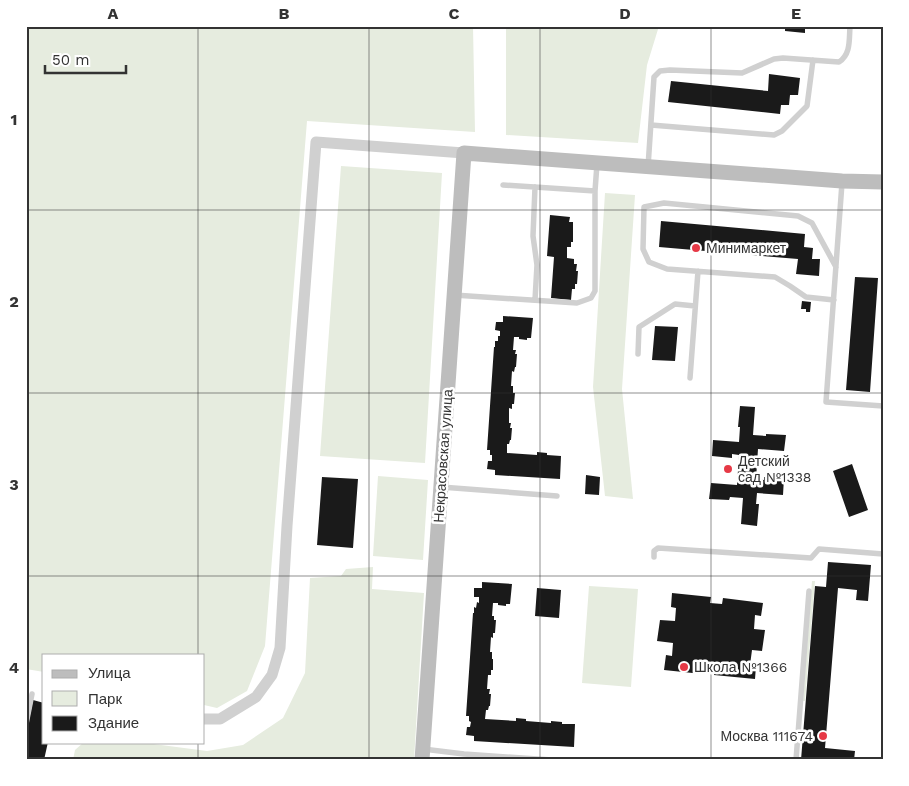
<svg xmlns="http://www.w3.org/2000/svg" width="909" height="786" viewBox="0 0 909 786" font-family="'Work Sans',sans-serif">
  <rect width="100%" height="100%" fill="#fff"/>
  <!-- green -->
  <path fill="#e6ecdf" d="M26 26H473L475 132 307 121 265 646 247 691 217 708 204 705V655H44V672L26 669Z
    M506 26H659L647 65 638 143 506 135Z
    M341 166 442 173 425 463 320 456Z
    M605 193 635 195 622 389 633 499 605 496 593 387Z
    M378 476 428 480 423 560 373 556Z
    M373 567 372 589 424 593 414 760H73L75 750 84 742H138L207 751 243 745 283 718 305 673 310 578 341 576 346 569Z
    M812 581H815L805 701H803Z
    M589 586 638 589 631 687 582 683Z"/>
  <!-- building -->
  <path fill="#1a1a1a" d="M785 26H805V33L785 31Z
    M769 74 800 78 798 95H790L789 105H781L780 114 668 102 671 81 768 91Z
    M550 215 570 217 569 222H573V242H571V247H567V258L574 259V264H577L576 271H578L577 284H575V289H572L571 300 551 298 554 257 547 256Z
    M661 221 805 234 804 247 813 248 812 259H820L819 276 796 274 798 259 659 247Z
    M855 277 878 278 870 392 846 390Z
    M802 301 811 302 810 312H806V309H801Z
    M503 316 533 318 531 338H527V340L519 339V337H514L513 350H516L515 354H517L516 367H515L514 372 512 371 511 386H513V393H515L514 404H512V409L509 408V423H511L510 428H512L511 440H510L509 444H507V453L537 455V452L547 453V455L561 456 560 479 495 475V470L487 469 488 461H492V455H490V450H487L494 347H495V341H498V336H500V331L495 330 496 322H503Z
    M655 326 678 327 675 361 652 360Z
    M740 406 755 407 753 435 766 436V434L786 435 784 451 758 449 756 479 764 480V477L784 478 783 495 757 493 756 504H759L757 526 741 524 743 498 730 497 729 500 709 499 711 483 737 485 739 455 732 454V458L712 456 713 440 739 442 740 427H738Z
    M852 464 868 510 849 517 833 471Z
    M586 475 600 477 599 495 585 494Z
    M322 477 358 479 353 548 317 545Z
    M828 562 871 565 868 601 856 600 857 590 838 588 825 748 855 751 854 760H801L815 586 826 587Z
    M482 582 512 584 510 604H506V606L498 605V603H493L492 616H494V620H496L495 633H493V638L491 637 490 652H492V659H493V670H491V675H488L487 689H490L489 694H491L490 706H489L488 710H486L485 719 516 721V718L526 719V721L551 723V721L562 722V724H575L574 747 474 741V736L466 735 467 727H470L471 722 469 721V716H466L473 613H474V607L476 608 477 602 479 603V597H474V588H482Z
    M537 588 561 590 559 618 535 616Z
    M672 593 711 597 710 603 722 604 723 598 763 603 761 616 755 615 754 629 765 630 762 651 752 650 750 665 756 666 755 679 714 675 715 670 703 668 702 674 664 670 666 655 672 656 673 643 657 641 660 620 675 621 676 608 671 607Z
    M33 700 44 703V742H48L44 760H26V735Z"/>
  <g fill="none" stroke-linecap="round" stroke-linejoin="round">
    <!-- lane -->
    <path stroke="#d0d0d0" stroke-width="5.5" d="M651 125 774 135 782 131 807 106 813 60
      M648 167 654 77 660 71 670 70 742 73 774 59 783 58 839 62C851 54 849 40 850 26
      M842 183 826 402 883 406
      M503 185 595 191
      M535 187 533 236 537 265 535 300
      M454 295 577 303 591 298 595 291V191L597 164
      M834 300 806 297 790 286 775 277 667 269 649 262 643 249 644 207 664 203 798 216 812 223 836 267
      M638 354 639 327 675 304 695 306
      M690 378 698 271
      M441 487 557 496
      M654 557V551L658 548 811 558 819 549 883 554
      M26 724 32 694
      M423 749 464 754 552 760
      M796 760 809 591"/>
    <!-- street -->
    <path stroke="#d0d0d0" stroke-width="11" d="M204 719H220L256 697 272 675 280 648 287 526 316 142 464 153"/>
    <!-- secondary -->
    <path stroke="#bdbdbd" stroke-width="15" d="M422 760 464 153 842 181 883 182"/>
  </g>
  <!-- grid -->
  <path fill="none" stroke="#333" stroke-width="1" stroke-opacity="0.55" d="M198 26V655M369 26V760M540 26V760M711 26V760M26 210H883M26 393H883M26 576H883M198 742V760"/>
  <!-- markers -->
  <g fill="#e63946" stroke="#fff" stroke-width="2">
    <circle cx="696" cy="248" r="5"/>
    <circle cx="728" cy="469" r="5"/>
    <circle cx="684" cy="667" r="5"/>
    <circle cx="823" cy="736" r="5"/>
  </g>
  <g text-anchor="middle" stroke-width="5" stroke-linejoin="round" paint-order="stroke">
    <!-- poi labels -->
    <g font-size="14" fill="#333" stroke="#fff" text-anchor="start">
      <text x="706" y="253">Минимаркет</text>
      <text x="738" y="466">Детский<tspan x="738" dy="16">сад №1338</tspan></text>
      <text x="694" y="672">Школа №1366</text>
      <text x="813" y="741" text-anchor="end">Москва 111674</text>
    </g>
    <!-- street labels -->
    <g font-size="14" fill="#333" stroke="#fff">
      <text transform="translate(443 456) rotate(-86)" y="5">Некрасовская улица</text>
    </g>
  </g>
  <!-- border -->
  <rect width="909" height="786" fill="none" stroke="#ffffff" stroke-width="55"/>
  <!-- legend -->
  <rect x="42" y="654" width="162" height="90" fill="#ffffff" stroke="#adadad"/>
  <rect x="52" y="670" width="25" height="8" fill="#bdbdbd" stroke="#adadad"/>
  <text x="88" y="678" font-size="15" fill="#333333">Улица</text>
  <rect x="52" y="691" width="25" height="15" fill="#e6ecdf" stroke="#adadad"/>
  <text x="88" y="704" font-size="15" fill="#333333">Парк</text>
  <rect x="52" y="716" width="25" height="15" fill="#1a1a1a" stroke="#adadad"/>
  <text x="88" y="728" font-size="15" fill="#333333">Здание</text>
  <!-- scale -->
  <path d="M45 65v8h81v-8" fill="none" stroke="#333333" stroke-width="2.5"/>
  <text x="52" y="65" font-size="15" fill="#333333" stroke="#ffffff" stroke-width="4" paint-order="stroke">50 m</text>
  <rect x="28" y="28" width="854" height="730" fill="none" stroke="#333" stroke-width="2"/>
  <g font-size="16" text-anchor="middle" font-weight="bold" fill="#333">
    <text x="113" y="19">A</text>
    <text x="284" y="19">B</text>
    <text x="454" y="19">C</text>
    <text x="625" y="19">D</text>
    <text x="796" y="19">E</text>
    <text x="14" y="125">1</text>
    <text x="14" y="307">2</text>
    <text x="14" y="490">3</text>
    <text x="14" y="673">4</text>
  </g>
</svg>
